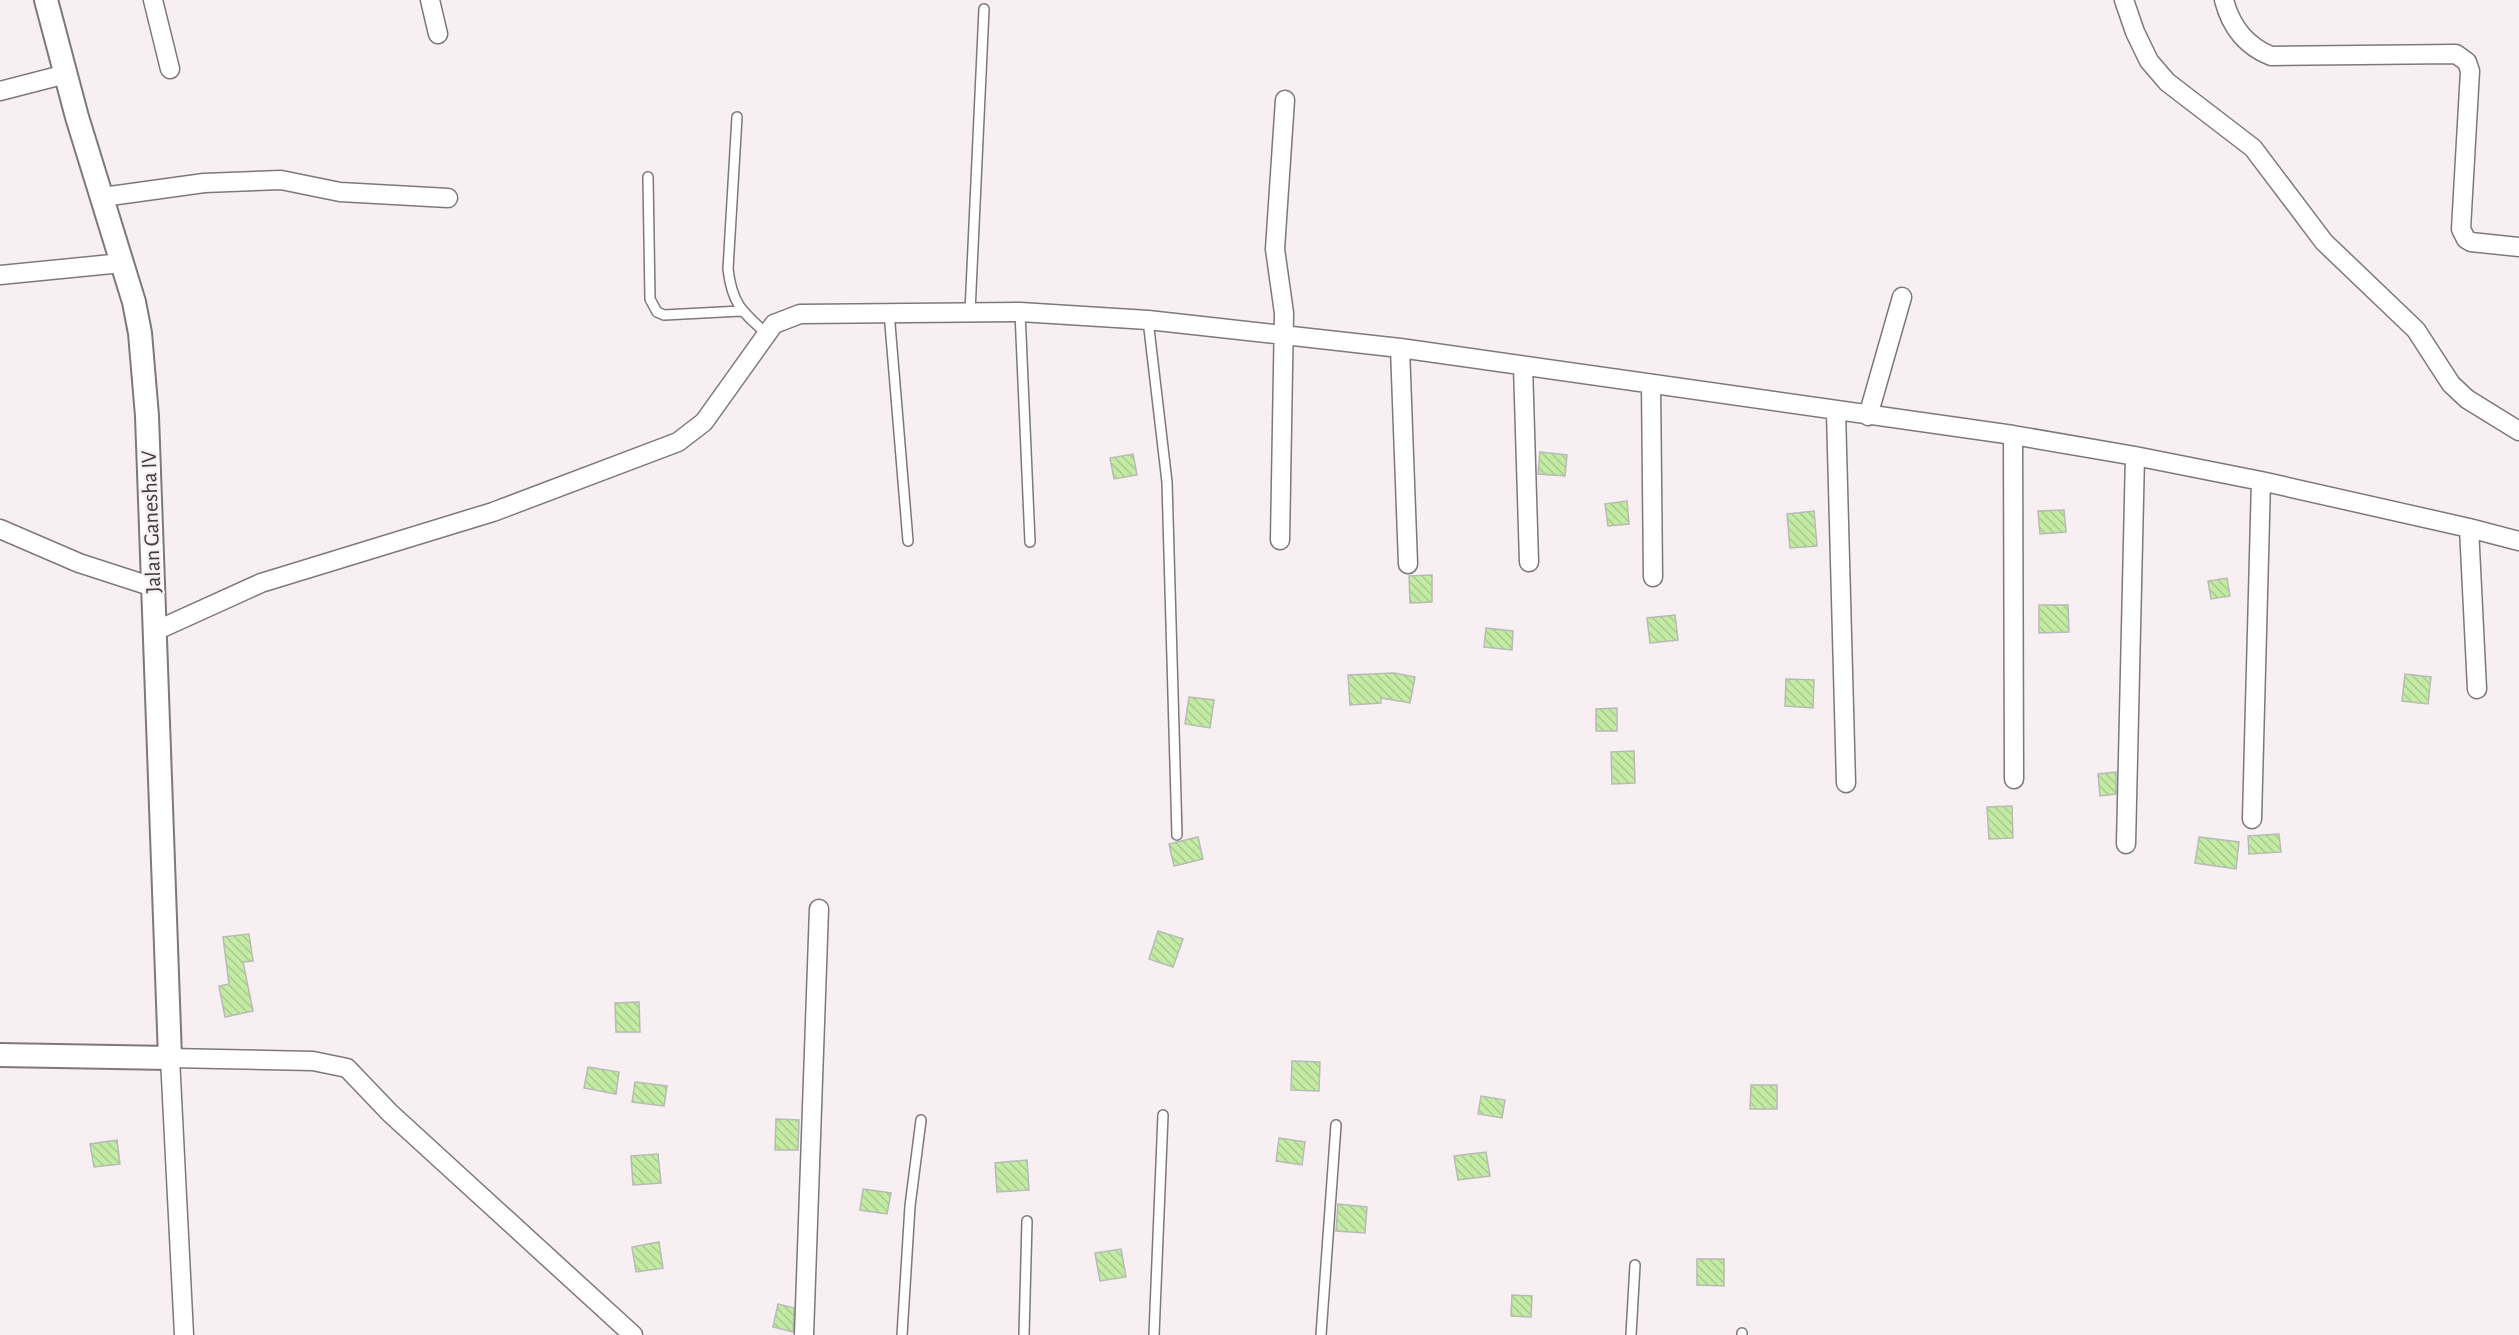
<svg xmlns="http://www.w3.org/2000/svg" width="2519" height="1335" viewBox="0 0 2519 1335" font-family="'Alegreya Sans',sans-serif">
  <defs>
    <pattern id="building-back-hatch" width="6" height="6" patternUnits="userSpaceOnUse" patternTransform="scale(1.5)"><rect width="6" height="6" fill="#c4eba4"/><path d="M-1 5l2 2M0 0l6 6M5-1l2 2" fill="none" stroke="#a9ca8e"/></pattern>
  </defs>
  <rect width="100%" height="100%" fill="#f7eff1"/>
  <!-- building -->
  <path fill="url(#building-back-hatch)" stroke="#b7bbb5" stroke-width="1.5" d="M1540 452 1567 455 1565 476 1538 474Z
    M1133 454 1137 475 1114 479 1110 458Z
    M1627 501 1629 524 1608 526 1605 504Z
    M2064 510 2066 532 2040 534 2038 511Z
    M1814 511 1817 546 1790 548 1787 514Z
    M1432 575V602L1410 603 1409 576Z
    M2227 578 2230 596 2211 599 2208 581Z
    M2039 605H2068L2069 632 2039 633Z
    M1675 615 1678 640 1650 643 1647 618Z
    M1486 628 1513 631 1512 650 1484 647Z
    M1394 673 1415 677 1410 703 1381 698V703L1350 705 1348 675Z
    M2405 674 2431 677 2428 704 2402 701Z
    M1786 679 1814 680 1813 708 1785 706Z
    M1189 697 1214 700 1210 728 1185 724Z
    M1617 708V731H1596V709Z
    M1634 751 1635 783 1612 784 1611 752Z
    M2116 772V794L2100 796 2098 774Z
    M2012 806 2013 838 1989 839 1987 807Z
    M2279 834 2281 852 2249 854 2248 836Z
    M1198 837 1203 859 1174 866 1169 844Z
    M2199 837 2239 842 2236 869 2195 863Z
    M1158 931 1183 939 1173 967 1149 959Z
    M249 934 253 961 243 962 253 1011 225 1017 219 986 229 984 223 937Z
    M639 1002 640 1032H616L615 1003Z
    M1292 1061 1320 1062 1319 1091 1291 1090Z
    M588 1067 619 1072 616 1094 584 1088Z
    M635 1082 667 1086 664 1106 632 1102Z
    M1751 1085H1777V1109H1750Z
    M1481 1096 1505 1100 1502 1118 1478 1114Z
    M776 1119 799 1120 798 1150H775Z
    M1279 1138 1305 1142 1302 1165 1276 1161Z
    M117 1140 120 1164 94 1167 90 1144Z
    M1486 1152 1490 1176 1458 1180 1454 1156Z
    M658 1154 661 1183 633 1185 631 1156Z
    M1027 1160 1029 1190 997 1192 995 1163Z
    M863 1189 891 1193 887 1214 860 1210Z
    M1338 1204 1367 1207 1365 1233 1336 1231Z
    M659 1242 663 1268 636 1272 632 1247Z
    M1121 1249 1126 1277 1100 1281 1095 1253Z
    M1697 1259H1724V1286L1697 1285Z
    M1512 1295 1532 1296 1531 1317 1511 1316Z
    M778 1304 794 1308 793 1332 773 1327Z"/>
  <g fill="none" stroke-linecap="round" stroke-linejoin="round">
    <!-- service casing -->
    <g stroke="#7e787a" stroke-width="12">
      <path id="service" d="M737 117 728 269C732 303 741 311 766 333
        M648 177 650 299 657 312 664 315 741 311
        M889 312 908 541
        M970 312 984 9
        M1020 312 1030 542
        M1148 320 1167 482 1177 835
        M902 1335 910 1206 921 1120
        M1024 1335 1027 1221
        M1154 1335 1163 1115
        M1321 1335 1336 1125
        M1631 1335 1635 1265
        M1742 1335V1333"/>
    </g>
    <!-- minor casing -->
    <g stroke="#7e787a" stroke-width="21">
      <path id="minor" d="M153 0 170 69
        M430 0 438 34
        M2124 0 2135 32 2149 61 2167 82 2253 148 2324 242 2416 330 2451 384 2467 399 2519 431
        M2224 0C2231 27 2246 46 2271 56L2456 54 2467 62 2470 71 2461 229 2466 239 2471 242 2519 247
        M0 91 66 74
        M103 197 204 183 281 180 340 192 448 198
        M0 275 122 263
        M1400 348 1408 564
        M1523 366 1529 562
        M1651 384 1653 577
        M1836 412 1846 783
        M1868 416 1902 297
        M2013 435 2014 779
        M2469 528 2477 689
        M0 529 79 563 153 587
        M1280 540 1284 313 1275 249 1285 100
        M153 632 261 583 493 512 678 442 704 422 774 324 800 314 1020 312 1148 320 1400 348 2013 435 2135 456 2261 481 2469 528 2519 541
        M2252 819 2261 481
        M2126 844 2135 456
        M184 1335 170 1058 313 1061 347 1068 390 1113 633 1335
        M804 1335 819 909"/>
    </g>
    <!-- tertiary casing -->
    <g stroke="#7e787a" stroke-width="26">
      <path id="tertiary" d="M0 1055 170 1058 147 416 140 333 134 302 77 117 46 0"/>
    </g>
    <!-- service -->
    <use href="#service" stroke="#fff" stroke-width="9"/>
    <!-- minor -->
    <use href="#minor" stroke="#fff" stroke-width="18"/>
    <!-- tertiary -->
    <use href="#tertiary" stroke="#fff" stroke-width="22"/>
  </g>
  <g text-anchor="middle" stroke-width="4.5" stroke-linejoin="round" paint-order="stroke">
    <!-- street labels -->
    <g font-size="22" fill="#3e3b3c" stroke="#f7eff1">
      <text transform="translate(150 522) rotate(-92)" y="8">Jalan Ganesha IV</text>
    </g>
  </g>
</svg>
